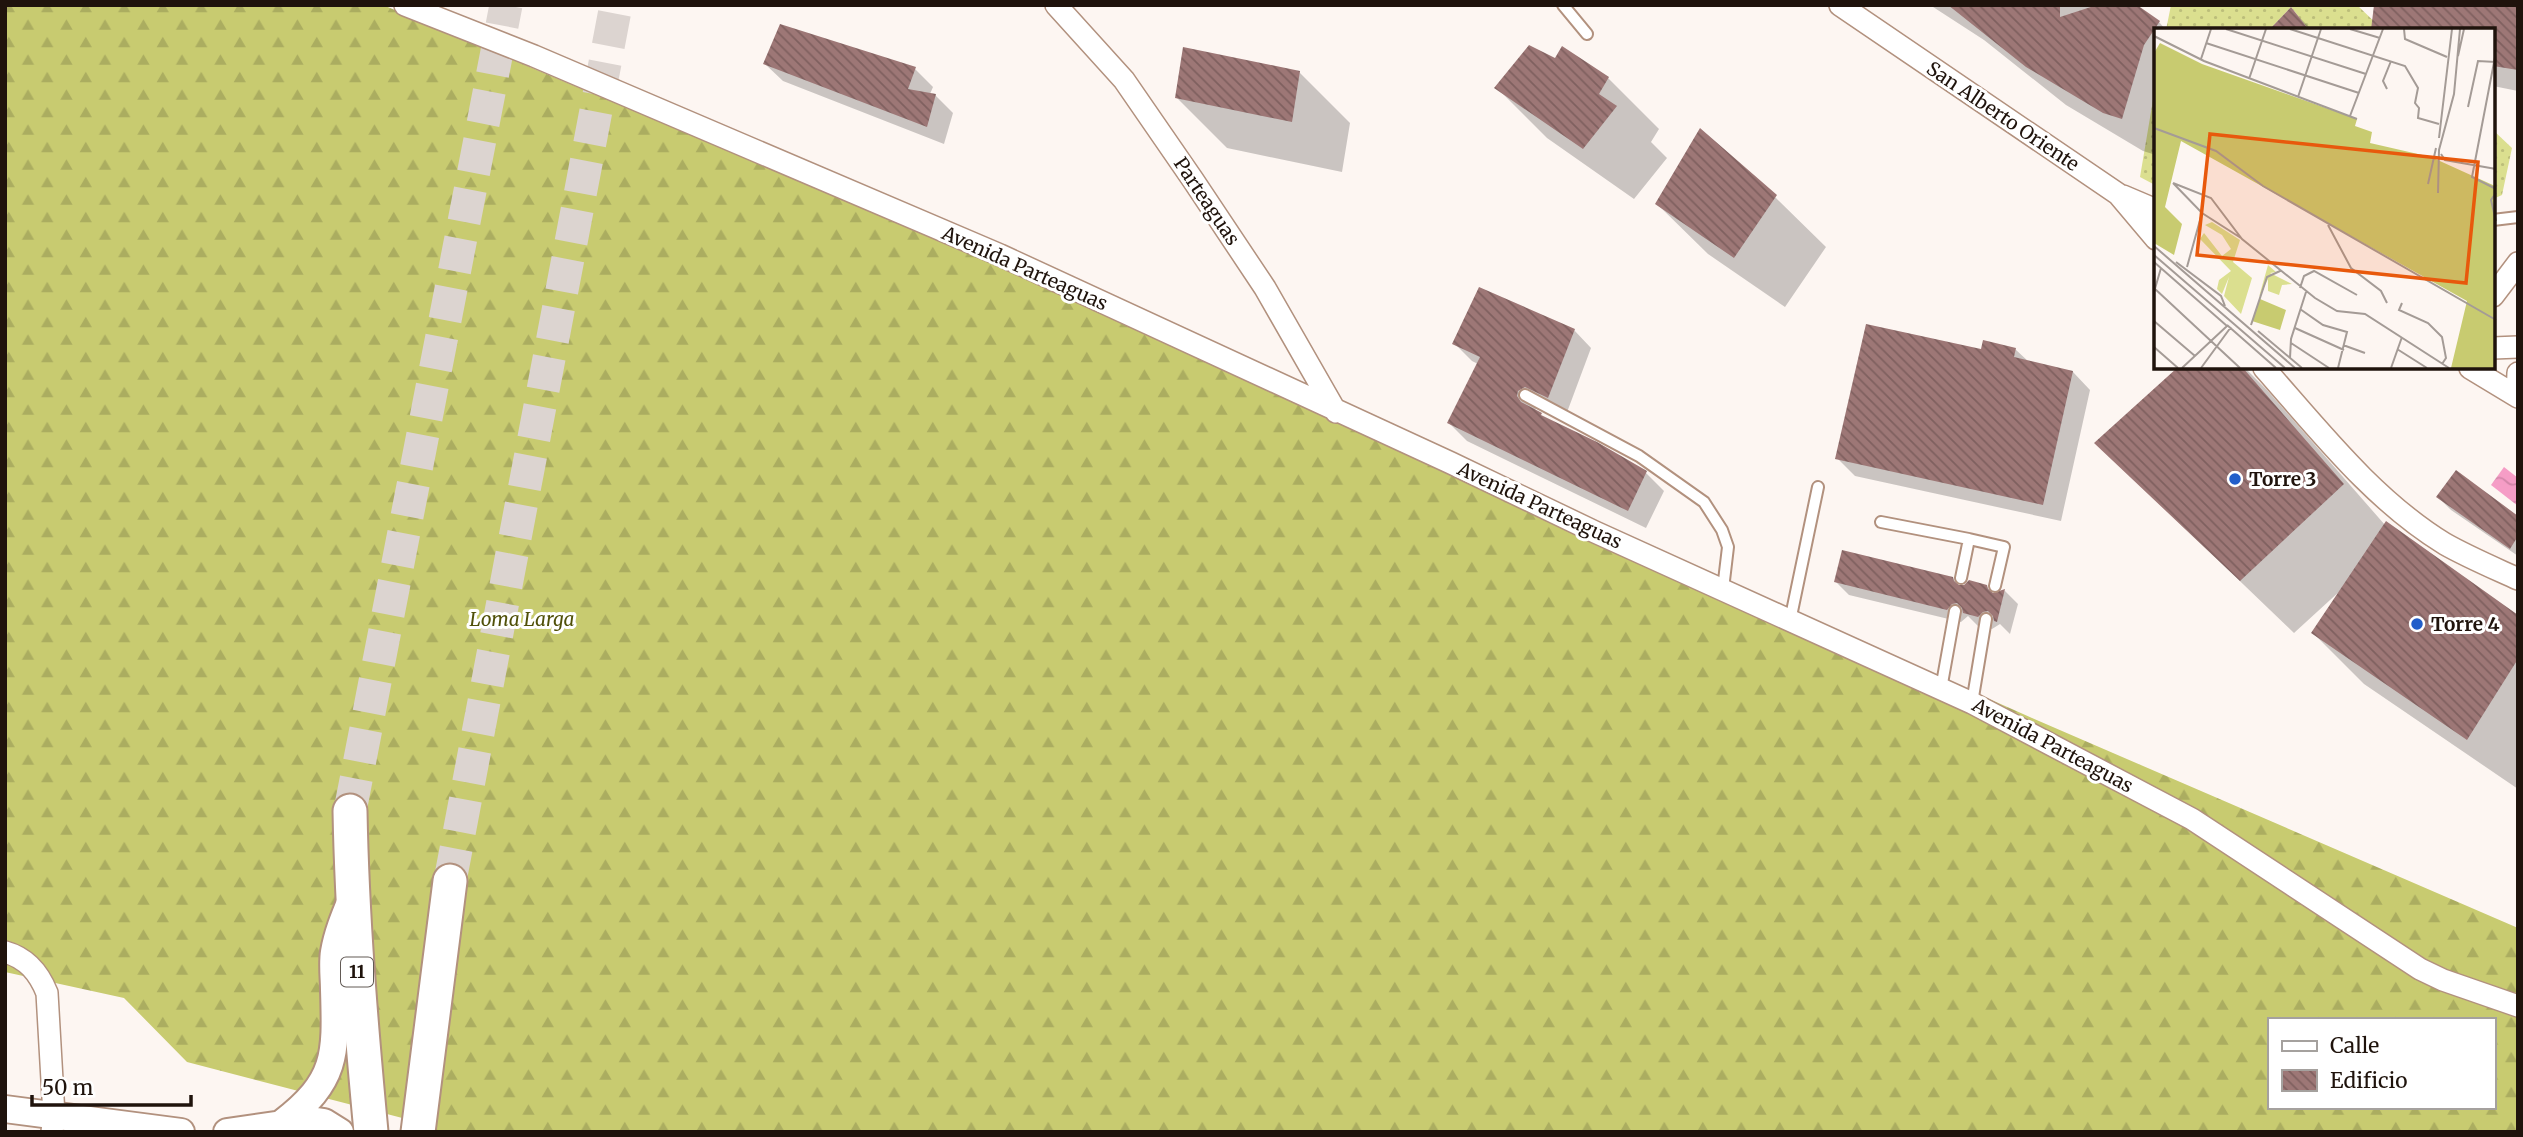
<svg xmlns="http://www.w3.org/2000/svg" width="2523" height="1137" viewBox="0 0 2523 1137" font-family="Merriweather,serif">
  <defs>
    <pattern id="grass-dots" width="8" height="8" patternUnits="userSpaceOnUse" patternTransform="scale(1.75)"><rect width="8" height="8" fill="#dbdf8f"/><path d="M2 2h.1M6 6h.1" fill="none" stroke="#bcbe7a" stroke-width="1.8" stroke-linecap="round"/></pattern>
    <pattern id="forest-firs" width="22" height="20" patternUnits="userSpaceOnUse" patternTransform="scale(1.75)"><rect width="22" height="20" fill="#c8cb70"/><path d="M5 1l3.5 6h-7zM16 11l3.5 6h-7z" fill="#abad60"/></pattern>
    <pattern id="water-waves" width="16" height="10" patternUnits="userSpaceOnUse" patternTransform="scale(1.75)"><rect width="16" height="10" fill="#f59dc6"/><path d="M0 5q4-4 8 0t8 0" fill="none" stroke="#d286a9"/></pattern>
    <pattern id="building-back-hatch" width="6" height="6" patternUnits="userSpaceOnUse" patternTransform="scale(1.75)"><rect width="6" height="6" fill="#9d7776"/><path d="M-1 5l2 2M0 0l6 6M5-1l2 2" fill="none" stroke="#7f605f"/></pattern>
  </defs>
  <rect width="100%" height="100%" fill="#fdf6f2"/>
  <!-- grass -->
  <path fill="url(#grass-dots)" d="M2171 5H2357L2383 30H2309L2291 7 2269 30H2166Z
    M2155 88 2156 185H2155L2140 177Z
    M2493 130 2512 148 2502 195 2493 199Z"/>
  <!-- forest -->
  <path fill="url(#forest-firs)" fill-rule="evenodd" d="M5 5H383L1333 406 2032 718 2518 928V1132H438L410 1120 187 1062 124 998 5 972ZM2269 1020H2493V1107H2269Z"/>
  <!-- water -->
  <path fill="url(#water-waves)" d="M2504 467 2518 478V506L2491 485Z"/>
  <!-- shadow -->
  <path fill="#0003" d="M1930 5H2097L2159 22 2166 30H2156V155L2143 151 2066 105 1984 40Z
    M2518 5V91L2493 86V30Z
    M2291 9 2312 30H2271Z
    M781 26 915 69 933 87 930 94 935 95 953 113 944 144 783 81 765 64Z
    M1555 60 1608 78 1659 129 1651 142 1667 158 1634 199 1547 138 1496 87Z
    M1299 72 1350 123 1342 172 1227 148 1176 97Z
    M1775 197 1826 247 1785 307 1708 254 1657 204Z
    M1574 330 1591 348 1566 415 1544 404 1536 408 1535 411 1546 420 1646 473 1664 491 1646 528 1467 441 1449 423 1478 364 1472 361 1455 344Z
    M2015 349 2029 362 2073 372 2090 390 2061 521 1855 476 1837 458 1983 352Z
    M2180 368H2245L2267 390 2385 525 2518 617V789L2364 684 2313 633 2341 590 2294 633 2096 443Z
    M2438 497 2518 518V556L2451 510Z
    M1952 578 1961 587 1986 586 1995 595 2005 591 2018 604 2010 634 2000 624 1992 629 1978 626 1968 616 1961 622 1849 595 1836 582Z"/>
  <!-- building -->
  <path fill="url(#building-back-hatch)" d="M1948 5H2060V17L2097 5H2137L2160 21 2144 45 2122 119 2103 113 2026 67Z
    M2374 5H2518V70L2493 66V30H2371Z
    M2291 7 2309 30H2269Z
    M780 24 916 67 908 89 936 94 927 127 763 64Z
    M1529 45 1555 58 1562 46 1609 77 1599 94 1617 106 1583 149 1494 88Z
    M1183 47 1300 71 1292 122 1175 98Z
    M1700 128 1777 195 1734 258 1655 204Z
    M1479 287 1575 329 1548 398 1525 387 1518 391 1517 396 1521 402 1542 413 1541 415 1597 442 1647 471 1628 511 1447 423 1480 357 1452 344Z
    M1866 324 1981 349 1983 340 2016 348 2014 357 2073 371 2043 505 1835 459Z
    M2177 368H2243L2344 484 2240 581 2094 443Z
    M2456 470 2518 516V536L2510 549 2436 497Z
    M2386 521 2518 615V659L2467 740 2311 633Z
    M1842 550 1953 577 1954 581 1959 585H1964L1969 580 1987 585 1988 589 1993 593 2005 589 1997 622 1994 621 1993 616 1988 611 1983 612 1978 617 1963 613 1962 608 1957 603 1952 604 1947 610 1834 582Z"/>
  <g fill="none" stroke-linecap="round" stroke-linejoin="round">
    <!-- primary-tunnel -->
    <path stroke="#dcd4d0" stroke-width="33" stroke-dasharray="33 17" stroke-linecap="butt" d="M350 811 506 5
      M450 881 616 5"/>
    <!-- service casing -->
    <g stroke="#b2917e" stroke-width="14">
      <path id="service" d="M1563 5 1587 34
        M2493 220 2518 217
        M1525 395 1639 456 1704 502 1722 530 1728 547 1723 589
        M1881 522 1969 539
        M1961 578 1969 539 2004 547 1995 586
        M1790 621 1818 487
        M1941 689 1955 611
        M1972 703 1986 619"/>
    </g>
    <!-- minor casing -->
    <g stroke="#b2917e" stroke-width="24">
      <path id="minor" d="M405 5 534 56 1000 255 1451 463 1595 532 1972 703 2192 819 2420 969 2443 980 2518 1006
        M1056 5 1124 80 1193 180 1265 288 1336 412
        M1840 5 2118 194 2156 239
        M2123 196 2156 210
        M2493 296 2518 263
        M2493 348 2518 347
        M2264 368C2319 430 2373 500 2445 544 2468 557 2494 568 2518 579
        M2470 368 2518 397
        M2517 396 2518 373
        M5 952C27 958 39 973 47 993L54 1115 52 1132"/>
    </g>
    <!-- tertiary casing -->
    <g stroke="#b2917e" stroke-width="30">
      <path id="tertiary" d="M5 1109 181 1132
        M282 1123C337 1081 336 1055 334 990 334 978 332 964 334 952 337 934 344 917 351 900
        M227 1132 310 1120 324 1122 340 1132"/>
    </g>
    <!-- primary casing -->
    <g stroke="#b2917e" stroke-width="37">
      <path id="primary" d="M350 811C352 919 361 1025 371 1132
        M418 1132 450 881"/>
    </g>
    <!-- service -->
    <use href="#service" stroke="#fff" stroke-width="10"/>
    <!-- minor -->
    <use href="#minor" stroke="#fff" stroke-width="21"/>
    <!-- tertiary -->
    <use href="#tertiary" stroke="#fff" stroke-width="26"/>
    <!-- primary -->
    <use href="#primary" stroke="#fff" stroke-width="33"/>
  </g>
  <!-- markers -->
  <g fill="#215eca" stroke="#fff" stroke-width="2.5">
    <circle cx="2235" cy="479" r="7"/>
    <circle cx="2417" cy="624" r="7"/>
  </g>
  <g text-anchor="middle" stroke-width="6" stroke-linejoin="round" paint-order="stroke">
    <!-- shield labels -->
    <rect fill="#fff" stroke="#625a55" stroke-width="2" x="341" y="957.5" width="32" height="29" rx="5"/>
    <g font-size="18" font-weight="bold" fill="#1f130c">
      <text x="357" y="978">11</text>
    </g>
    <!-- street labels -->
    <g font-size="19" fill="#1f130c" stroke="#fff">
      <text transform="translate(2003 116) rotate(34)" y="7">San Alberto Oriente</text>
      <text transform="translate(1207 201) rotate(56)" y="7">Parteaguas</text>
      <text transform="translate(1025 268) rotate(24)" y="7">Avenida Parteaguas</text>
      <text transform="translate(1540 505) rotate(25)" y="7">Avenida Parteaguas</text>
      <text transform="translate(2053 745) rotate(28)" y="7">Avenida Parteaguas</text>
    </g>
    <!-- poi labels -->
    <g font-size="19" font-weight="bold" fill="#1f130c" stroke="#fff" text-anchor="start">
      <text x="2249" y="486">Torre 3</text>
      <text x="2431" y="631">Torre 4</text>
    </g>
    <!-- park labels -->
    <g font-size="19" font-style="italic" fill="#505009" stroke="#fff">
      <text x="522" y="626">Loma Larga</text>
    </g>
  </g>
  <!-- overview -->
  <g transform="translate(2154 28)">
    <rect width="341" height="341" fill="#fdf6f2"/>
    <path d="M58 194 86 212 79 234 98 250 87 286 70 268 75 249 68 266 63 261 65 252 77 243 46 211 50 205 68 228 77 221 68 207 51 197ZM114 237 122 244 116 245 138 256 128 257 125 267 114 263V251L105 269Z" fill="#dbdf8f"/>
    <path d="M6 15 48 36 203 91 201 98 218 104 216 115 277 129 341 158V340H297L313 273 27 113 11 179 28 196 20 227 0 215V25ZM106 271 132 282 126 302 98 293Z" fill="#c8cb70"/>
    <path fill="none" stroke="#a49b96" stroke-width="2" d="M72 1 212 46M136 1 251 38 264 60 261 75 265 80 264 90 285 96M196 1 226 10M250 1 251 11 293 29M0 8 50 33 203 91M52 15 205 65M342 24 318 149 342 161M304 28 310 1M47 31 57 1M95 51 112 1M233 61 229 53 237 33M144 69 167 1M314 79 324 33 342 34M196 88 229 1M0 100 62 123 109 158 342 292M285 110 298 1M287 126 291 132 342 141M19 155 57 170 88 211 161 270 183 283 211 286 295 340M19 155 48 185 87 210M274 156 282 120M284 165 285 122 300 66 306 1M342 165 337 172 342 193M174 197 197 240 227 263 233 275M0 218 141 340M0 227 131 340M0 234 73 298 28 340M22 234 67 268 71 278M33 239 48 185M0 260 86 340M146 260 150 248 160 243 203 267M0 264 7 240M248 275 245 282 274 295 288 309 292 330 288 336M146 281 169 297 193 304 184 340M0 293 41 328M73 297 122 340M97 297 113 249 126 243M141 300 190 322M104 303 148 340M137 315 175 340M189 317 211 325M0 319 24 340M243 321 273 340M136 330 137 311 152 264M47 340 77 299M237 340 248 309"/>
    <path fill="#e8590c" fill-opacity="0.15" stroke="#e8590c" stroke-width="3.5" d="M56 106 324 134 312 255 43 227Z"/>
    <rect width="341" height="341" fill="none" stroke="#1f130c" stroke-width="3.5"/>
  </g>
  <!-- border -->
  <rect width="2523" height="1137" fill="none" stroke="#1f130c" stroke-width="14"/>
  <!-- legend -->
  <rect x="2268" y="1018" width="228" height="91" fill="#ffffff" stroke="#a5a19e" stroke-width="2"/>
  <rect x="2282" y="1041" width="35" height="10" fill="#ffffff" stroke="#a5a19e" stroke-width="2"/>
  <text x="2330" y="1053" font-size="21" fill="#1f130c">Calle</text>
  <rect x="2282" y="1070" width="35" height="21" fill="url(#building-back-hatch)" stroke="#a5a19e" stroke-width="2"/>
  <text x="2330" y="1088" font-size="21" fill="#1f130c">Edificio</text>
  <!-- scale -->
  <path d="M32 1095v10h159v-10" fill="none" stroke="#1f130c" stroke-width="3.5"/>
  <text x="42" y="1095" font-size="21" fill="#1f130c" stroke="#ffffff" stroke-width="5" paint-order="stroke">50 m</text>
</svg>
